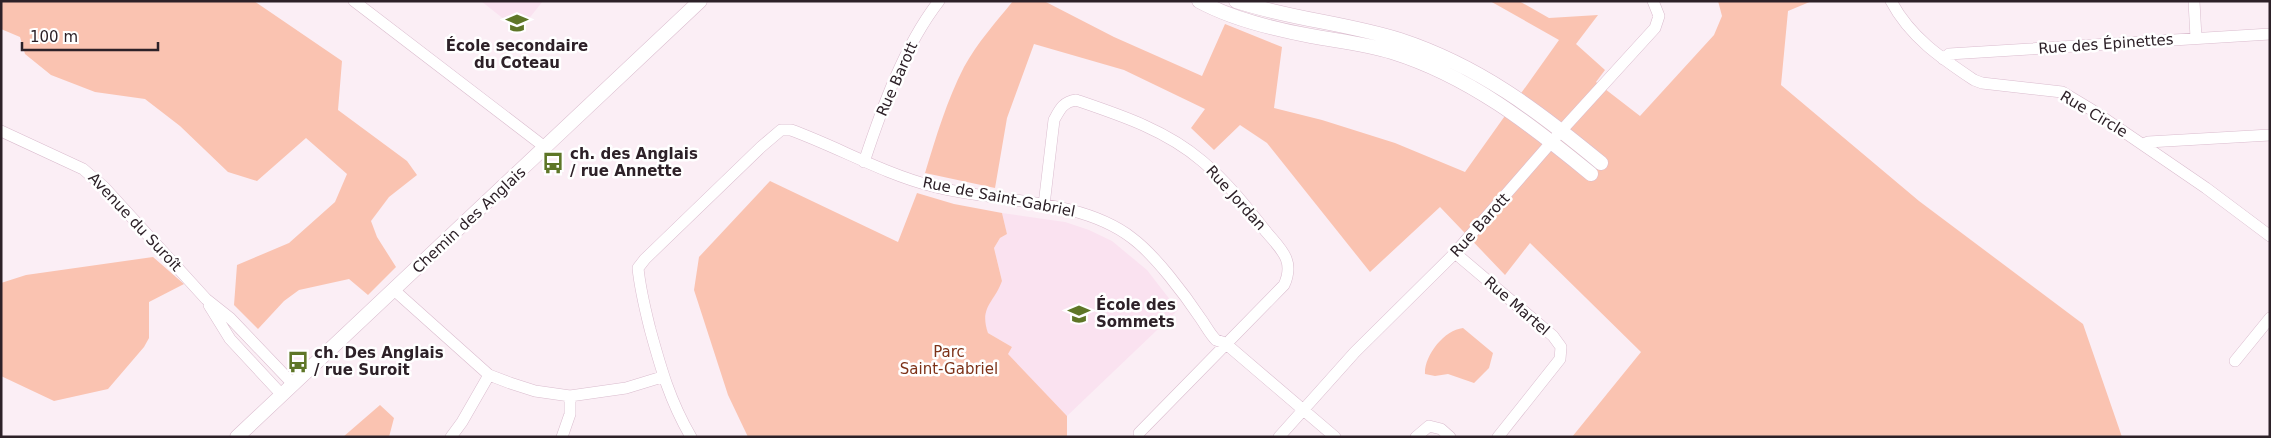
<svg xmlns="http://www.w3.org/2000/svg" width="2271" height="438" viewBox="0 0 2271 438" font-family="'DejaVu Sans',sans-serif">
  <rect width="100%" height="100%" fill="#fbeef5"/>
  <!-- built -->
  <path fill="#fae2f0" d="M481 1H543L519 31Z
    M1002 213 1065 222 1089 230 1112 241 1147 270 1178 310 1067 416 1007 354 1012 347 988 333 984 322 985 310 1002 281 994 248 1000 238 1007 234Z"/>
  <!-- green -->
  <path fill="#fac3b1" d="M1 1H254L342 61 338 110 407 161 417 175 389 197 371 221 377 237 396 267 368 295 349 279 299 290 284 301 258 329 234 305 237 265 289 243 335 202 347 174 306 138 257 181 228 172 180 126 145 99 95 92 51 75 25 54 20 37 1 29Z
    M1013 1H1044L1114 37 1202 76 1225 24 1282 47 1274 108 1322 120 1395 143 1465 172 1559 40 1490 1H1519L1549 18 1598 15 1576 44 1605 70 1596 82 1640 116 1714 35 1722 16 1718 1H1812L1788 11 1781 85 1919 201 2083 324 2122 437H1572L1641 352 1530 243 1505 275 1440 207 1370 272 1267 143 1240 125 1214 150 1191 128 1205 109 1124 70 1034 44 1007 118 995 188 925 173C936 137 947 100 964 67 977 43 996 22 1013 1Z
    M770 181 898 242 917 193 954 204 1002 213 1007 234 1000 238 994 248 1002 281C994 303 979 307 988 333L1012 347 1008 354 1067 416V437H748L728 395 694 290 699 257Z
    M153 257 184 284 149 302V338L144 347 108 389 54 401 1 376V283L26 275Z
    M1463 328 1493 353 1489 368 1474 383 1448 374 1435 376 1425 374C1424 356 1444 330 1463 328Z
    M380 405 394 418 389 437H343Z"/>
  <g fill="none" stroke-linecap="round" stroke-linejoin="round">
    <!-- minor casing -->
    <g stroke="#dabcce" stroke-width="12">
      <path id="minor" d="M354 1 546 148
        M1891 1C1910 37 1941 58 1974 80L1982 83 2062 92 2092 110 2206 188 2270 236
        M2194 1 2196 38
        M1943 59 1949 54 2270 34
        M1 131 83 169 104 187 206 299 230 318 293 384
        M2143 144 2148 142 2270 135
        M864 162C882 108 904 46 939 1
        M1044 205 1054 120C1060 109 1063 102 1076 100 1120 115 1166 130 1202 161 1226 181 1245 205 1264 229 1279 248 1296 259 1284 285L1139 433
        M1455 253 1553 336 1561 347 1560 359 1498 437
        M394 290 489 375 510 383 535 391 570 396 626 388 662 377
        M209 305 230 339 282 395
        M2235 361 2270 318
        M451 437 462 422 489 375
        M562 437 570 414V396
        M691 437C670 401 661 369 650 329 645 309 640 289 638 268L645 259 761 147 781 130H791C838 147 882 173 932 186 994 203 1079 197 1132 238 1155 255 1185 295 1201 319 1206 326 1210 334 1216 340L1225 343 1335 437
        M1279 437 1355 352 1453 255 1562 130 1655 28 1659 16 1653 1
        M1416 437 1429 426 1441 429 1450 437"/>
    </g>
    <!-- tertiary casing -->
    <g stroke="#dabcce" stroke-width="15">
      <path id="tertiary" d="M1199 1C1232 19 1273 29 1311 36 1338 41 1366 44 1392 52 1469 76 1530 124 1591 174
        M1236 1C1290 19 1346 23 1400 40 1479 66 1537 110 1601 163
        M237 437 700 1"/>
    </g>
    <!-- minor -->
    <use href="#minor" stroke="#fff" stroke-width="11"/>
    <!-- tertiary -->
    <use href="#tertiary" stroke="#fff" stroke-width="14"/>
  </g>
  <!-- icons -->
  <defs>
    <g id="school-bare" transform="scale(1.725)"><path d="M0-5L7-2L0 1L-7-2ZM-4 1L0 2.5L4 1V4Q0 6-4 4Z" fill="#5e7627" stroke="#fff" stroke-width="2.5" paint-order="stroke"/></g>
    <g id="bus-bare" transform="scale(1.725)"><path d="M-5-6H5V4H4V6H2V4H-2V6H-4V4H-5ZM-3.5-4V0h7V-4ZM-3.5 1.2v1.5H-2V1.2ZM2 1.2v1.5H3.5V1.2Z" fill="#5e7627" stroke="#fff" stroke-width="2.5" paint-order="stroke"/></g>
  </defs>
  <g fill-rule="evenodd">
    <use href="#school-bare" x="517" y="23"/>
    <use href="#bus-bare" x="553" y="163"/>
    <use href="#school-bare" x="1079" y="314"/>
    <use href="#bus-bare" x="298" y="362"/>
  </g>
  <g text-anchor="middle" stroke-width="5" stroke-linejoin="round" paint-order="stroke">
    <!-- street labels -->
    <g font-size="15" fill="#2d2128" stroke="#fff">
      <text transform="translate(2106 44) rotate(-4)" y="5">Rue des Épinettes</text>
      <text transform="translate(897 79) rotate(-66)" y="5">Rue Barott</text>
      <text transform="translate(2094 114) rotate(31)" y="5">Rue Circle</text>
      <text transform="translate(999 197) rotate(11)" y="5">Rue de Saint-Gabriel</text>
      <text transform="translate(1236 198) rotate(48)" y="5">Rue Jordan</text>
      <text transform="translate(469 220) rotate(-43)" y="5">Chemin des Anglais</text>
      <text transform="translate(135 222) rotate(47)" y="5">Avenue du Suroît</text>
      <text transform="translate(1480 225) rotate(-48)" y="5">Rue Barott</text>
      <text transform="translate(1517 306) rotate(41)" y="5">Rue Martel</text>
    </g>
    <!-- poi labels -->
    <g font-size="15" font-weight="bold" fill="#2d2128" stroke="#fff" text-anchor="start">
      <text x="517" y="51" text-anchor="middle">École secondaire<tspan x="517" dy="17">du Coteau</tspan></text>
      <text x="570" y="159">ch. des Anglais<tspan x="570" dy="17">/ rue Annette</tspan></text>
      <text x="1096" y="310">École des<tspan x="1096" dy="17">Sommets</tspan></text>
      <text x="314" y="358">ch. Des Anglais<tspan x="314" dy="17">/ rue Suroit</tspan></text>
    </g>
    <!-- park labels -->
    <g font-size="15" fill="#7d3218" stroke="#fff">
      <text x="949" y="357">Parc<tspan x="949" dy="17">Saint-Gabriel</tspan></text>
    </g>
  </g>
  <!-- border -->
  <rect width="2271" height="438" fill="none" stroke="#2d2128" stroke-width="5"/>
  <!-- scale -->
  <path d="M22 42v8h136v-8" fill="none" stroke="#2d2128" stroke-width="2.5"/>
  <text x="30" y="42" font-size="15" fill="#2d2128" stroke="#ffffff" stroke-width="4" paint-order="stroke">100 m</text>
</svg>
